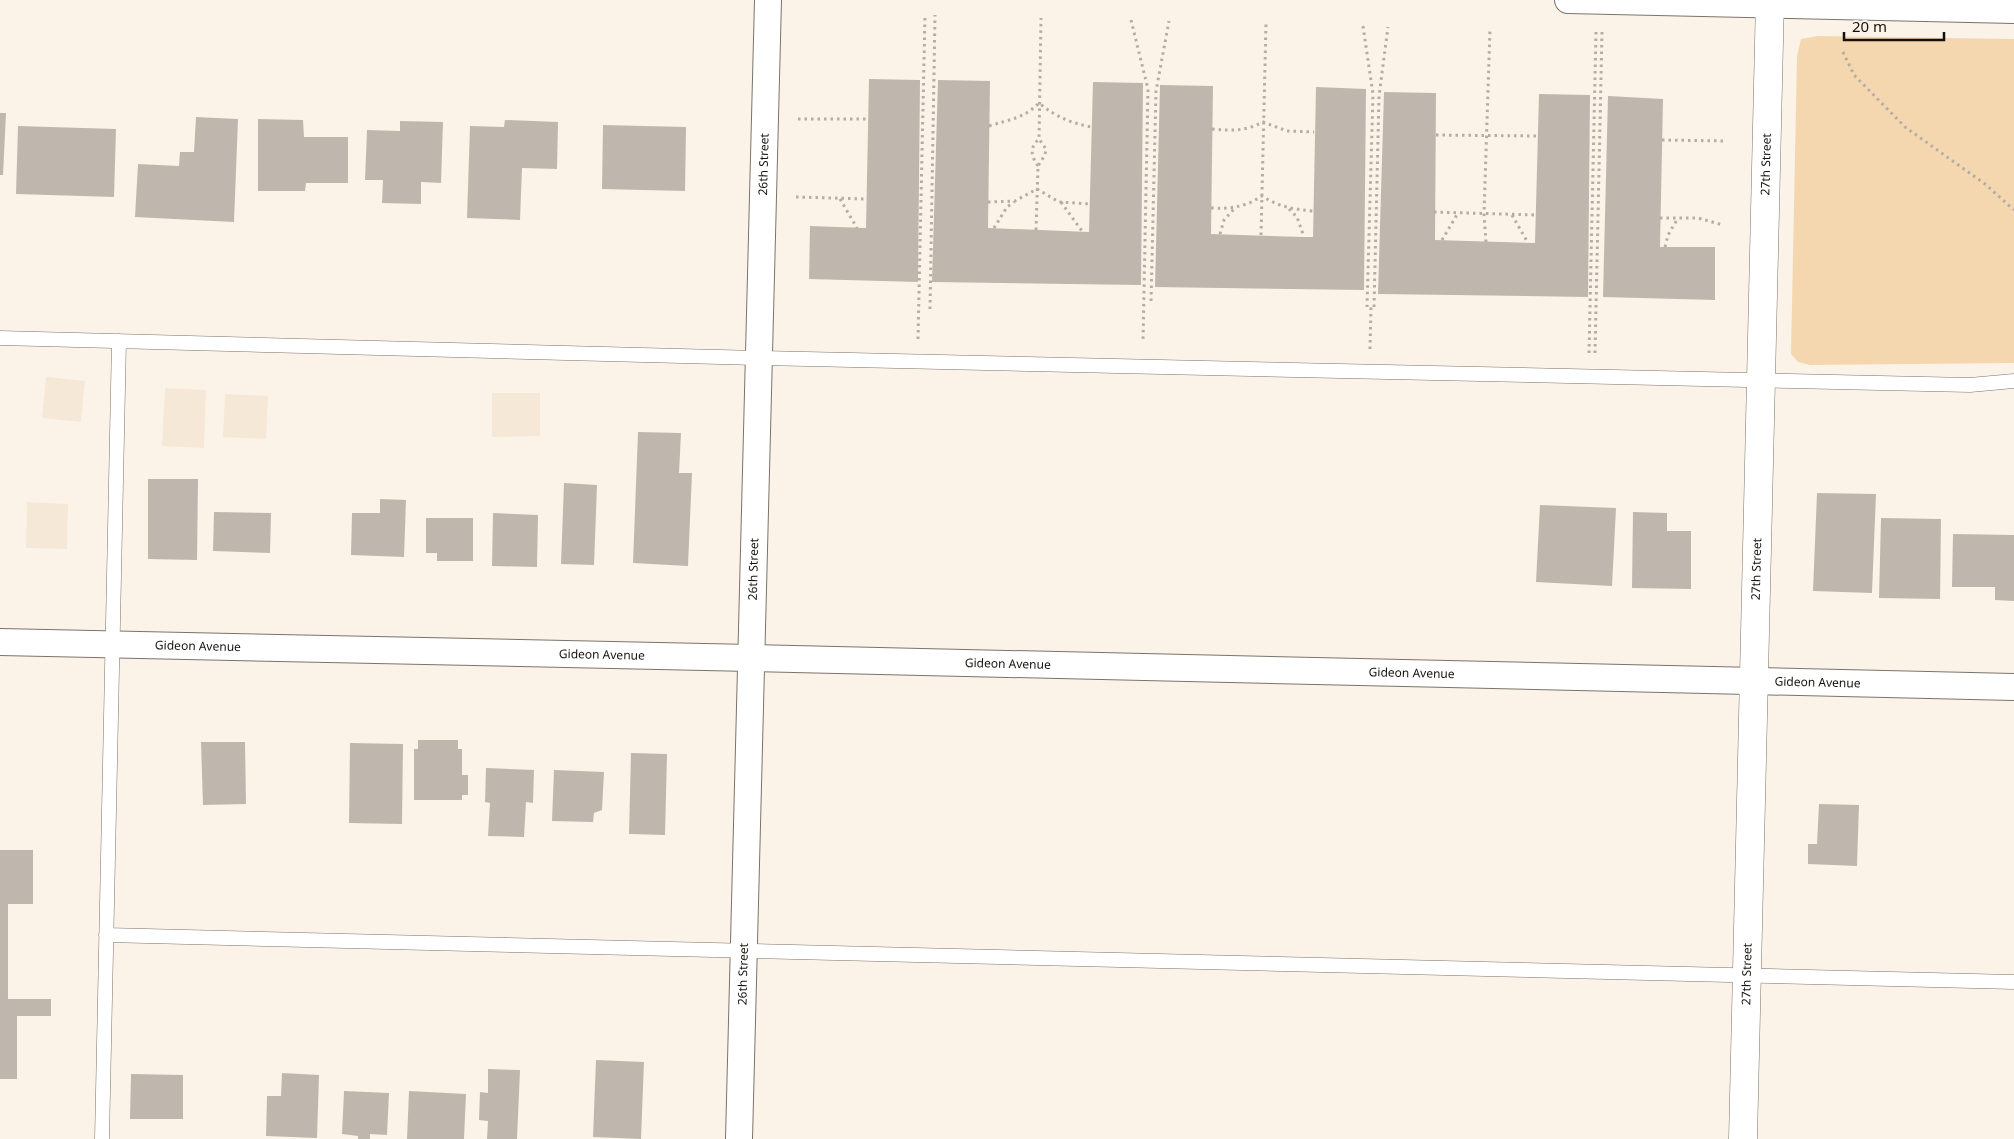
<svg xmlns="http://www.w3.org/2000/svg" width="2014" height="1139" viewBox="0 0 2014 1139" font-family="'Noto Sans',sans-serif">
  <rect width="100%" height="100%" fill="#fcf3e8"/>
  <!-- built -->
  <path fill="#f6e8d7" d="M46 377 85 381 81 422 42 418Z
    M165 388 206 390 204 448 162 446Z
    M492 393H540V436L492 437Z
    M225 394 268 396 266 439 223 437Z
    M27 502 68 504 67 549 26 548Z"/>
  <!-- green -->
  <path fill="#f5d7af" d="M1818 36 2014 39V363L1810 365 1798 362 1791 354 1797 56 1801 39Z"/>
  <!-- building -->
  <path fill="#bfb7ad" d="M869 79 920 80 918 282 809 279 810 226 866 228Z
    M938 80 990 81 988 228 1089 232 1093 82 1143 83 1141 285 932 282Z
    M1160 85 1213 86 1211 234 1304 237H1313L1316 87 1366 89 1364 290 1155 287Z
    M1384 92 1436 93 1435 240 1535 243 1539 94 1590 95 1588 297 1378 294Z
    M1608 96 1663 99 1660 247H1715V300L1603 297Z
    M0 113H6L3 175H0Z
    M196 117 238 119 234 222 135 217 138 164 179 166 180 152H194Z
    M258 119 303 120 304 137H348V183H306L305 191H258Z
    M505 120 558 122 557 169 522 168 520 220 467 218 470 126 504 127Z
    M400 121 443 122 441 183 421 182V204L382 203 383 180H365L367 130 400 131Z
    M603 125 686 127 685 191 602 189Z
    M18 126 116 129 114 197 16 194Z
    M638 432 681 433 679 473H692L688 566 633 563Z
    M148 479H198L197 560 148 559Z
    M564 483 597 485 594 565 561 564Z
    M1817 493 1876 494 1872 593 1813 591Z
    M380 499 406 500 404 557 351 555 352 513H380Z
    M1540 505 1616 508 1612 586 1536 582Z
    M214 512 271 513 270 553 213 551Z
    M1633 512 1667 513V531H1691V589L1632 588Z
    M493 513 538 515 537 567 492 566Z
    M426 518H473V561H437V553H426Z
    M1881 518 1941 519 1940 599 1879 598Z
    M1953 534 2014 535V601L1995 600V587H1952Z
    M418 740H458V749H462V775H468V795H462V800H414V749H418Z
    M201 742H245L246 804 203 805Z
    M350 743 403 744 402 824 349 823Z
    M631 753 667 754 665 835 629 834Z
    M486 768 534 770 533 803 526 802 524 837 488 836 490 803 485 802Z
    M554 770 604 772 602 810 594 813 593 822 552 821Z
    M1819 804 1859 805 1857 866 1808 864V844H1817Z
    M0 850H33V904H8V999H51V1016H17V1079H0Z
    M596 1060 644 1062 641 1139 593 1137Z
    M488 1069 520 1070 517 1139H487L488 1121 479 1120 480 1092 488 1093Z
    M282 1073 319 1075 317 1138 266 1136 267 1096H281Z
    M131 1074 183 1075V1119H130Z
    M344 1091 389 1093 387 1135 370 1134V1139H358V1136L342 1134Z
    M409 1091 466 1094 464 1139H407Z"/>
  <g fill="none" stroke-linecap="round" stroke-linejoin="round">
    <!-- service casing -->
    <g stroke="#7b736a" stroke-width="15">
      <path id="service" d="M0 338 758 358 1970 385 2014 381
        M106 935 2014 982
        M102 1139 119 341"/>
    </g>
    <!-- minor casing -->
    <g stroke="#7b736a" stroke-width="28">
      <g id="minor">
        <path d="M1568 0 2014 10"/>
        <path id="s1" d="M0 642 751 658 2014 687"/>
        <path id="s2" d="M739 1139 768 0"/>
      </g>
    </g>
    <!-- tertiary casing -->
    <g stroke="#7b736a" stroke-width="29">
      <g id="tertiary">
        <path id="s3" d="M1743 1139 1770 0"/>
      </g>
    </g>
    <!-- path -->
    <path stroke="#b4ada4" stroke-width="3" stroke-dasharray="2.5 4" stroke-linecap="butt" d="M1131 20 1148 89 1143 342
      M1363 26 1373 94 1367 307
      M1843 52 1854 75 1905 127 1985 184 2014 210
      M798 119H869
      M989 126C1010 119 1023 119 1039 103 1056 117 1071 123 1091 127
      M1212 129C1231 131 1246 131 1263 122L1287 131 1314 132
      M1436 135 1538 136
      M1662 140 1725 141
      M1038 166C1031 156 1029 148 1039 139
      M796 197 867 199
      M840 199 857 228
      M988 202 1015 201 1037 189 1059 202 1090 204
      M1061 202 1082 231
      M1211 208C1231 209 1245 207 1262 196 1279 207 1293 209 1313 211
      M1289 209 1297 217 1304 237
      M1434 212 1536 215
      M1512 215 1528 243
      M1660 218H1698L1723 225
      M994 228 1007 207 1014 202
      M1036 230 1038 166 1045 155 1046 149 1039 139 1041 18
      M1220 234 1224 220 1235 208
      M1261 235 1266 24
      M1442 240 1458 213
      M1486 242 1484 214 1490 29
      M1665 247 1668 235 1678 218
      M1151 301 1156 91 1169 21
      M1374 307 1379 96 1388 27
      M930 309 935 15
      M918 339 925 15
      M1370 349 1371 307
      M1589 353 1596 32
      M1595 353 1602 32"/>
    <!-- service -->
    <use href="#service" stroke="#fff" stroke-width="14"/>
    <!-- minor -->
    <use href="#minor" stroke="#fff" stroke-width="26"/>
    <!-- tertiary -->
    <use href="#tertiary" stroke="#fff" stroke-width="28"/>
  </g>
  <g text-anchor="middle" stroke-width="4.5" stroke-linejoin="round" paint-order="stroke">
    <!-- street labels -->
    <g font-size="12" fill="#14110d" stroke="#fcf3e8">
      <text dy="4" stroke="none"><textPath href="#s2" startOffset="975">26th Street</textPath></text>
      <text dy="4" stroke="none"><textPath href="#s3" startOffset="975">27th Street</textPath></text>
      <text dy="4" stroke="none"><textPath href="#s2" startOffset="570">26th Street</textPath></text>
      <text dy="4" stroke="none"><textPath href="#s3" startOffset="570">27th Street</textPath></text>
      <text dy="4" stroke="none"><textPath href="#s1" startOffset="198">Gideon Avenue</textPath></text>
      <text dy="4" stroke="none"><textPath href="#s1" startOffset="602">Gideon Avenue</textPath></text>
      <text dy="4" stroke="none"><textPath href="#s1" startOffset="1008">Gideon Avenue</textPath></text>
      <text dy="4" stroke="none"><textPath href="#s1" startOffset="1412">Gideon Avenue</textPath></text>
      <text dy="4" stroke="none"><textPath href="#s1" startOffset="1818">Gideon Avenue</textPath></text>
      <text dy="4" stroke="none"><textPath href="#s2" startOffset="165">26th Street</textPath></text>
      <text dy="4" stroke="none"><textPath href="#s3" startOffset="165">27th Street</textPath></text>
    </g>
  </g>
  <!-- scale -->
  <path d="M1844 32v8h100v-8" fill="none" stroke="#14110d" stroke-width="2.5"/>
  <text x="1852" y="32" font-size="15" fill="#14110d" stroke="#fcf3e8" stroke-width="4" paint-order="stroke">20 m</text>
</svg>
